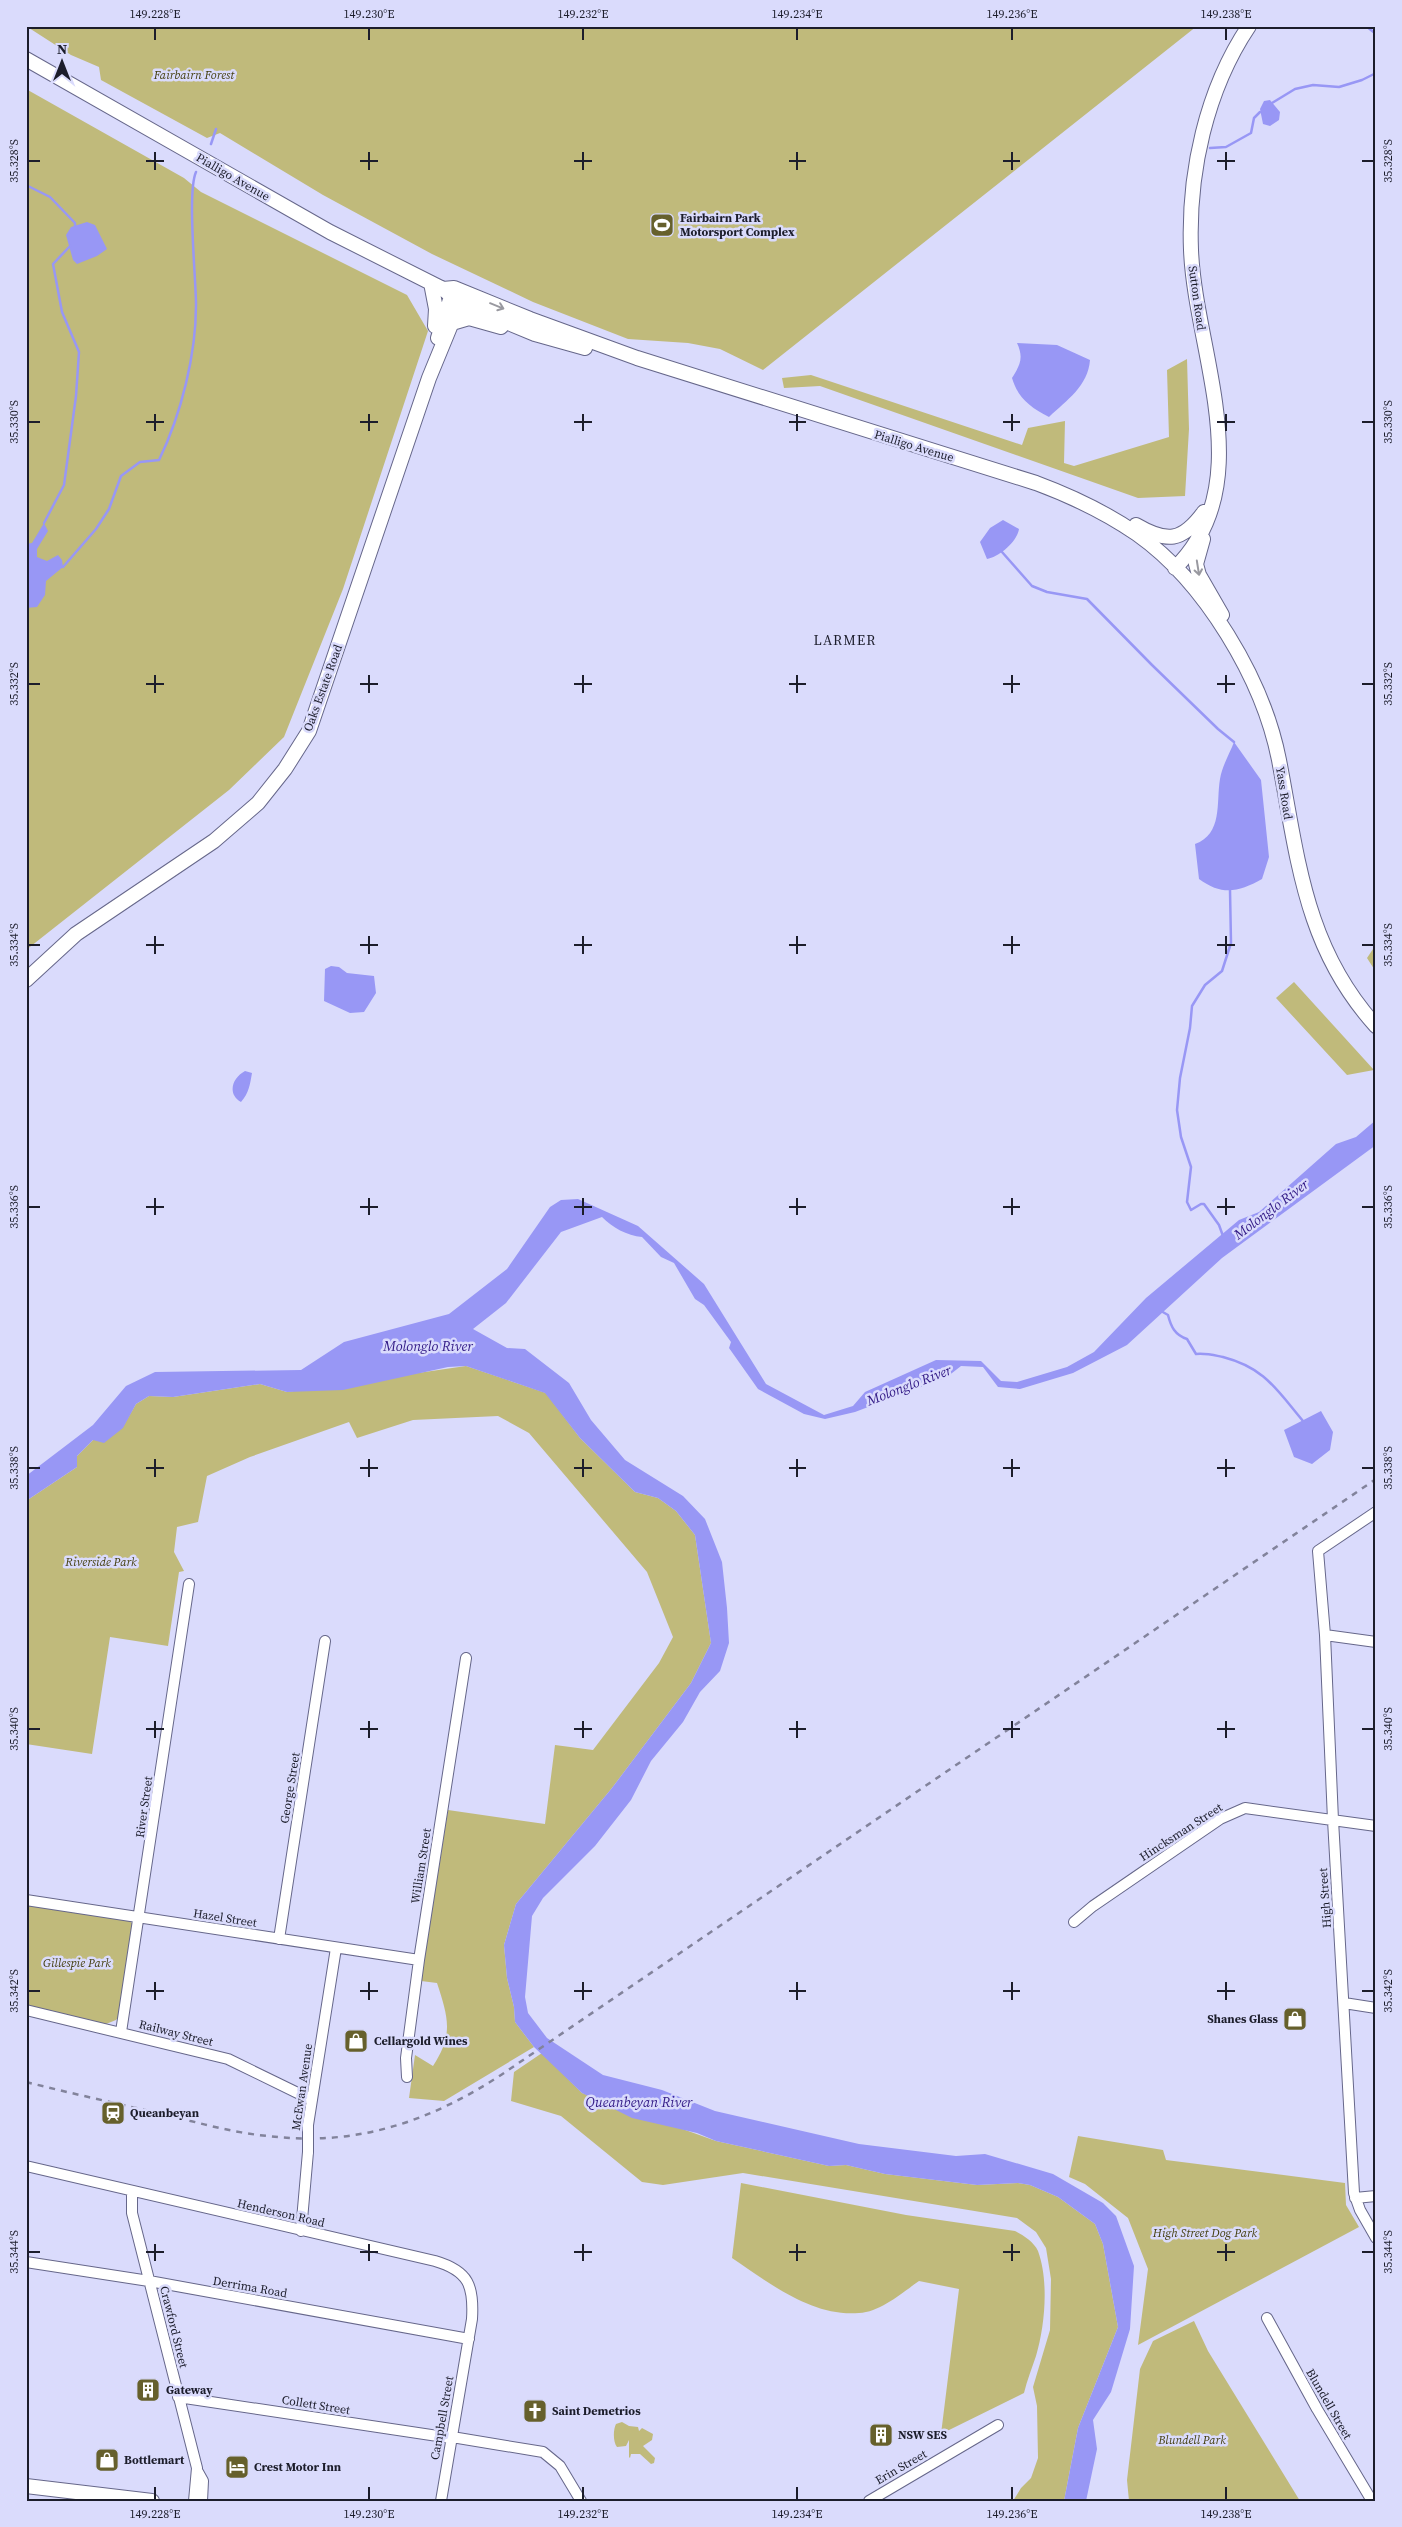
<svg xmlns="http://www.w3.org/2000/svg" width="1402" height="2527" viewBox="0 0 1402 2527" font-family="'Source Serif 4',serif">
  <rect width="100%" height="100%" fill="#dadbfc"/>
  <!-- green -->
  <path fill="#c0ba7b" d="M26 26H1197L763 370 720 349 688 343 628 339 533 302 432 254 323 195 220 133 207 138 101 80 99 67 71 55Z
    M26 89 184 178 201 192 407 295 428 331 343 589 284 737 229 790 26 950Z
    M1187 359 1189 429 1185 496 1138 498 820 386 784 388 782 378 811 375 1022 445 1028 428 1065 421 1064 463 1074 466 1169 437 1167 370Z
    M1373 949H1376V972L1367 958Z
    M1294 982 1374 1070 1347 1075 1276 998Z
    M466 1366 546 1393 580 1438 635 1492 658 1498 676 1511 695 1535 711 1643 691 1683 612 1788 516 1904 504 1945 507 1978 514 2007 515 2022 534 2047 444 2101 409 2098 415 2055 433 2066C454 2034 448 2017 437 1983L421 1981 448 1810 545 1824 555 1745 593 1750 659 1663 673 1637 647 1572 529 1433 498 1416 413 1420 357 1438 349 1422 250 1457 207 1476 198 1522 177 1527 174 1552 184 1571 179 1572 168 1646 110 1637 92 1754 26 1744V1501L77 1467V1456L93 1440 122 1428 136 1404 149 1396 173 1397 260 1384 287 1392Z
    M26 1904 127 1919 132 1923 133 1929 120 2015 116 2020 106 2024 26 2005Z
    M542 2053 582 2093 716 2141 829 2166 846 2165 885 2174 977 2185 1018 2183 1030 2185 1058 2197 1095 2224 1103 2244 1118 2327 1078 2428 1064 2501H1013L1021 2488 1031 2478 1038 2458 1037 2406 1033 2387 1050 2330 1051 2279 1046 2248 1036 2232 1017 2218 743 2173 663 2185 642 2182 561 2116 511 2101 514 2072Z
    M1078 2136 1163 2150 1166 2160 1345 2183 1346 2205 1359 2227 1138 2345 1148 2269 1128 2218 1085 2184 1069 2177Z
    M741 2183 906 2215 1015 2231C1023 2235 1034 2242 1038 2251 1049 2281 1045 2326 1036 2356 1032 2368 1027 2380 1024 2393L941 2434 959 2289 919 2281C903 2292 881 2312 859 2313 812 2317 769 2283 732 2258Z
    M1194 2321 1208 2351 1300 2501H1129L1127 2480 1140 2369 1153 2341Z
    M622 2422 629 2426 638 2427 639 2431 642 2428 653 2434 652 2440 643 2446 655 2458 654 2463 651 2464 640 2454H631L630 2458 629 2457V2440L626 2446 617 2447C613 2442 613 2430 616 2424Z"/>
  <!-- water -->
  <path fill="#9897f5" d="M1270 100 1280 112 1279 120 1270 126 1263 124 1260 109 1264 101Z
    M87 222 95 225 107 249 97 256 77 264 73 260 66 235 71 227Z
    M1017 343 1057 345 1090 360C1088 386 1067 400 1049 417 1030 407 1018 398 1012 378 1020 365 1024 358 1017 343Z
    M1003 520 1019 529C1017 542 999 557 987 559L980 542 990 528Z
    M44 523 48 531 37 549V557L47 561 58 555 62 560 63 567 46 581 45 595 37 607 26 608V544L32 543Z
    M1234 742 1261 780 1269 857 1262 879C1239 892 1222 896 1199 879L1195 844C1223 834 1216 803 1220 779 1222 766 1230 753 1234 742Z
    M331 966 339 967 347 973 374 976 376 993 364 1012 350 1013 324 1001 325 969Z
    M245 1071 252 1073C250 1084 249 1093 241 1102 227 1094 232 1078 245 1071Z
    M1376 1120V1145L1222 1258 1127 1345 1073 1373 1020 1389 998 1387 983 1367 961 1366 947 1377 855 1412 825 1419 804 1414 758 1389 729 1348 731 1342 704 1305 695 1299 674 1263 661 1257 642 1237C627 1236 612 1227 602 1217L561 1232 506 1303 473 1329 507 1348 525 1349 569 1383 591 1420 625 1460 683 1496 705 1519 722 1562 727 1608 729 1643 720 1671 700 1692 683 1722 651 1761 631 1800 595 1846 543 1898 532 1916 525 1997 528 2013 547 2038 603 2075 662 2090 715 2111 859 2144 956 2156 985 2154 1053 2174 1103 2203 1116 2216 1134 2266 1130 2329 1111 2392 1093 2420 1097 2449 1086 2501H1064L1078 2428 1118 2327 1103 2244 1095 2224 1058 2197 1030 2185 1018 2183 977 2185 885 2174 846 2165 829 2166 716 2141 697 2133 632 2118 582 2093 534 2047 515 2022 514 2007 507 1978 504 1945 516 1904 612 1788 691 1683 711 1643 695 1535 676 1511 658 1498 635 1492 580 1438 545 1393 466 1366 448 1367 343 1390 287 1392 260 1384 173 1397 149 1396 136 1404 123 1428 104 1443 93 1440 77 1456V1467L26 1501V1476L93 1425 126 1386 155 1372 301 1370 344 1342 449 1314 507 1269 550 1207 561 1200 578 1199 638 1226 704 1284 766 1384 824 1415 853 1406 865 1392 936 1360 981 1361 1001 1381 1017 1382 1067 1367 1094 1352 1146 1298 1239 1220 1259 1212 1336 1144 1356 1137Z
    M1321 1411 1333 1432 1330 1450 1312 1464 1294 1457 1284 1430Z"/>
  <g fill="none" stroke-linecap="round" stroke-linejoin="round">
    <!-- stream -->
    <path stroke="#9897f5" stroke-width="2.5" d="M1366 26 1376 34
      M1272 103 1295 89 1313 85 1339 87 1362 80 1376 73
      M211 144 216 129
      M1210 148 1226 147 1251 133 1254 118 1260 112
      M26 185 50 197 75 223V229
      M44 523 64 485 76 396 79 352 62 312 53 264 71 245
      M1002 552 1032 586 1047 592 1087 599 1152 665 1218 729 1234 742
      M63 567 96 529 109 509 121 476 140 462 159 460C181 415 196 355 196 305 196 278 187 192 196 172
      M1223 1236 1219 1225 1204 1204H1201L1191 1210 1187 1202 1191 1167 1181 1137 1177 1110 1180 1078 1190 1028 1192 1006 1205 985 1222 971 1231 943 1230 890
      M1161 1311 1168 1315C1171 1327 1175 1335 1187 1339L1196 1354C1206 1353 1213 1355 1223 1357 1265 1368 1276 1389 1303 1421"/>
    <!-- minor casing -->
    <g stroke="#66678a" stroke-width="12">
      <path id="minor" d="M1376 1512 1318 1551 1325 1635 1333 1820 1354 2193 1360 2210 1376 2238
        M1325 1635 1376 1642
        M26 1900 419 1960
        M1074 1922 1093 1906 1220 1819 1245 1808 1376 1826
        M279 1939 325 1641
        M1344 2003 1376 2008
        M26 2010 228 2059 312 2100
        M121 2032 189 1584
        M407 2077 406 2058 419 1960 466 1658
        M308 2125 336 1948
        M26 2166 435 2261C469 2271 474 2286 472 2319L441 2501
        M132 2191V2213L197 2468 194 2501
        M1355 2198 1376 2196
        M301 2231 308 2152
        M26 2262 149 2281 469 2339
        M1267 2318 1317 2409 1372 2501
        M178 2397 451 2438
        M452 2437 543 2452 560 2466 581 2501
        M198 2472 203 2481 202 2501
        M869 2501 998 2425"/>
    </g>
    <!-- major casing -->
    <g stroke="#66678a" stroke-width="16">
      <path id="major" d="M26 59 330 232 443 289 460 303 535 334 585 348
        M431 283 436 309 435 326
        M443 289 454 288 530 319 637 358 1036 483C1071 496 1105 512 1137 534 1205 582 1263 679 1279 760 1298 859 1305 948 1376 1026
        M452 323 469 318 501 327
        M438 338 453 290
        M1136 525C1167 543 1182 542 1204 512
        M1203 539 1196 564 1199 575 1222 615
        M1175 568C1261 484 1195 352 1191 250 1188 173 1206 90 1249 26
        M26 980 76 934 214 841 258 803 285 769 309 731 429 378 464 293
        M26 2486 152 2501"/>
    </g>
    <!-- minor -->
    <use href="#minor" stroke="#fff" stroke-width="10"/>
    <!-- major -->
    <use href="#major" stroke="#fff" stroke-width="14"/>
    <!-- rail -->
    <path stroke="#82839b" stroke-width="2.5" stroke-dasharray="6 6" stroke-linecap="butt" d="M26 2082C74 2094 123 2105 171 2116 203 2124 235 2133 268 2136 355 2147 429 2122 501 2075L1376 1479"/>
    <!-- minor-bridge casing -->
    <g stroke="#66678a" stroke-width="12" stroke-linecap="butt">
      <path id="minor-bridge" d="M308 2125V2152"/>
    </g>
    <!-- minor-bridge -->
    <use href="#minor-bridge" stroke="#fff" stroke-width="10"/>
  </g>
  <!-- one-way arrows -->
  <defs><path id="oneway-shaft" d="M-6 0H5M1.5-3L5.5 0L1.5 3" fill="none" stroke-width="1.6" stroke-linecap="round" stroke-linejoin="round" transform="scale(1.25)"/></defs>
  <g stroke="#9999a0">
    <use href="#oneway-shaft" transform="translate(497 306) rotate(22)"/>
    <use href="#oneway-shaft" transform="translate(1198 568) rotate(81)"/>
  </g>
  <!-- ticks -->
  <path fill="none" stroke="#1c1d2b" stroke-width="2" d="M155 28V40M369 28V40M583 28V40M797 28V40M1012 28V40M1226 28V40M155 152V170M369 152V170M583 152V170M797 152V170M1012 152V170M1226 152V170M28 161H40M146 161H164M360 161H378M574 161H592M789 161H806M1003 161H1020M1217 161H1235M1362 161H1374M155 414V431M369 414V431M583 414V431M797 414V431M1012 414V431M1226 414V431M28 422H40M146 422H164M360 422H378M574 422H592M789 422H806M1003 422H1020M1217 422H1235M1362 422H1374M155 675V693M369 675V693M583 675V693M797 675V693M1012 675V693M1226 675V693M28 684H40M146 684H164M360 684H378M574 684H592M789 684H806M1003 684H1020M1217 684H1235M1362 684H1374M155 936V954M369 936V954M583 936V954M797 936V954M1012 936V954M1226 936V954M28 945H40M146 945H164M360 945H378M574 945H592M789 945H806M1003 945H1020M1217 945H1235M1362 945H1374M155 1198V1215M369 1198V1215M583 1198V1215M797 1198V1215M1012 1198V1215M1226 1198V1215M28 1207H40M146 1207H164M360 1207H378M574 1207H592M789 1207H806M1003 1207H1020M1217 1207H1235M1362 1207H1374M155 1459V1477M369 1459V1477M583 1459V1477M797 1459V1477M1012 1459V1477M1226 1459V1477M28 1468H40M146 1468H164M360 1468H378M574 1468H592M789 1468H806M1003 1468H1020M1217 1468H1235M1362 1468H1374M155 1721V1738M369 1721V1738M583 1721V1738M797 1721V1738M1012 1721V1738M1226 1721V1738M28 1729H40M146 1729H164M360 1729H378M574 1729H592M789 1729H806M1003 1729H1020M1217 1729H1235M1362 1729H1374M155 1982V2000M369 1982V2000M583 1982V2000M797 1982V2000M1012 1982V2000M1226 1982V2000M28 1991H40M146 1991H164M360 1991H378M574 1991H592M789 1991H806M1003 1991H1020M1217 1991H1235M1362 1991H1374M155 2244V2261M369 2244V2261M583 2244V2261M797 2244V2261M1012 2244V2261M1226 2244V2261M28 2252H40M146 2252H164M360 2252H378M574 2252H592M789 2252H806M1003 2252H1020M1217 2252H1235M1362 2252H1374M155 2487V2500M369 2487V2500M583 2487V2500M797 2487V2500M1012 2487V2500M1226 2487V2500"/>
  <!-- icons -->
  <defs>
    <g id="stadium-square" transform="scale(1.25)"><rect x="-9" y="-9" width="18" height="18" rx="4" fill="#66602c" stroke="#dadbfc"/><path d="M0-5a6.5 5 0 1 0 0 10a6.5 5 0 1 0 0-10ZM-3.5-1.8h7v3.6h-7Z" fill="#fff"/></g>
    <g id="shop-square" transform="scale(1.25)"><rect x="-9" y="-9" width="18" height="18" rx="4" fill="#66602c" stroke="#dadbfc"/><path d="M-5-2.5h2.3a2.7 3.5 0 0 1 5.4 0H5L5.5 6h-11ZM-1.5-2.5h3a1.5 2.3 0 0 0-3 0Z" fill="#fff"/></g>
    <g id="station-square" transform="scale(1.25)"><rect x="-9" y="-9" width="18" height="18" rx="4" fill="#66602c" stroke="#dadbfc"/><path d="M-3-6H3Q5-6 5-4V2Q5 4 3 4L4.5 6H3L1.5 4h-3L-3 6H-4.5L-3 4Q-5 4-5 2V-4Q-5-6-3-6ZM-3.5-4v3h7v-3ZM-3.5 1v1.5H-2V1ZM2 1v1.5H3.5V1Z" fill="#fff"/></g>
    <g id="building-square" transform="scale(1.25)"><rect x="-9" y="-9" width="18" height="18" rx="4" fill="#66602c" stroke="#dadbfc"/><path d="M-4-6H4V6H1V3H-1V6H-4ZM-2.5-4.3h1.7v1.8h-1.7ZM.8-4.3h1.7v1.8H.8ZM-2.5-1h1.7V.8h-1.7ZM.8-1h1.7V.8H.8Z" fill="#fff"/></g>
    <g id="church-square" transform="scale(1.25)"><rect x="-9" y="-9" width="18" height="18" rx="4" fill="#66602c" stroke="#dadbfc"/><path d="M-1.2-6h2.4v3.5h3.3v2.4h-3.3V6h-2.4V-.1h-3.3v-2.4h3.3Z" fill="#fff"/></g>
    <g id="hotel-square" transform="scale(1.25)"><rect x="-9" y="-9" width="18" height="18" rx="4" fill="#66602c" stroke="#dadbfc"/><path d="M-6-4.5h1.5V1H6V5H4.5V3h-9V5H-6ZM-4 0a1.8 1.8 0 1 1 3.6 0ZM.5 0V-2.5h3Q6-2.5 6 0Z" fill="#fff"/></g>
  </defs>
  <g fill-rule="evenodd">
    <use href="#stadium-square" x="662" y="225"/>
    <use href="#shop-square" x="1295" y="2019"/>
    <use href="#shop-square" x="356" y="2041"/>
    <use href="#station-square" x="113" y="2113"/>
    <use href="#building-square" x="148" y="2390"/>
    <use href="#church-square" x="535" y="2411"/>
    <use href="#building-square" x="881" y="2435"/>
    <use href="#shop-square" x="107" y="2460"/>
    <use href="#hotel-square" x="237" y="2467"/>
  </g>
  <g text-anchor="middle" stroke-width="5" stroke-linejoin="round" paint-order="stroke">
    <!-- park labels -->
    <g font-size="12" font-style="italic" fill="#443f0f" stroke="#dadbfc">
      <text x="194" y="79">Fairbairn Forest</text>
      <text x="101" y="1566">Riverside Park</text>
      <text x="77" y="1967">Gillespie Park</text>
      <text x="1205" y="2237">High Street Dog Park</text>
      <text x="1192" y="2444">Blundell Park</text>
    </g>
    <!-- street labels -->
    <g font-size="12" fill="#1c1d2b" stroke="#dadbfc">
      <text transform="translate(233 177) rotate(30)" y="4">Pialligo Avenue</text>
      <text transform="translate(1197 298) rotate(82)" y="4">Sutton Road</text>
      <text transform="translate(914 446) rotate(17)" y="4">Pialligo Avenue</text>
      <text transform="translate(323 688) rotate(-70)" y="4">Oaks Estate Road</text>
      <text transform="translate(1284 793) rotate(81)" y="4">Yass Road</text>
      <text transform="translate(290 1788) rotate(-81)" y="4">George Street</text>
      <text transform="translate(144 1807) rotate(-82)" y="4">River Street</text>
      <text transform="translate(1181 1832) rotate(-33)" y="4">Hincksman Street</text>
      <text transform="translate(421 1866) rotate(-81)" y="4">William Street</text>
      <text transform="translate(1325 1898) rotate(-94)" y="4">High Street</text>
      <text transform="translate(225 1918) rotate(9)" y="4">Hazel Street</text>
      <text transform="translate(176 2033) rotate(14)" y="4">Railway Street</text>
      <text transform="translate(302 2087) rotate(-82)" y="4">McEwan Avenue</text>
      <text transform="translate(281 2213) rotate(13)" y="4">Henderson Road</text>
      <text transform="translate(250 2287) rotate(10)" y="4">Derrima Road</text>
      <text transform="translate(174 2327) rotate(76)" y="4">Crawford Street</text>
      <text transform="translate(1329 2404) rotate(60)" y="4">Blundell Street</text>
      <text transform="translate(316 2405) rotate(9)" y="4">Collett Street</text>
      <text transform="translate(442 2418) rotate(-80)" y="4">Campbell Street</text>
      <text transform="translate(901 2467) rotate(-30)" y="4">Erin Street</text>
    </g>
    <!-- poi labels -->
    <g font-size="12" font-weight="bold" fill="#1c1d2b" stroke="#dadbfc" text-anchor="start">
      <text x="680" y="222">Fairbairn Park<tspan x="680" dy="14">Motorsport Complex</tspan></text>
      <text x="1278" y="2023" text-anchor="end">Shanes Glass</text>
      <text x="374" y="2045">Cellargold Wines</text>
      <text x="130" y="2117">Queanbeyan</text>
      <text x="166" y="2394">Gateway</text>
      <text x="552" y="2415">Saint Demetrios</text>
      <text x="898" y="2439">NSW SES</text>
      <text x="124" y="2464">Bottlemart</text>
      <text x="254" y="2471">Crest Motor Inn</text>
    </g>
    <!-- neighbourhood labels -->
    <g font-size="14" letter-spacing="1" fill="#1c1d2b" stroke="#dadbfc">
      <text x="845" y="645">LARMER</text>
    </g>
    <!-- water labels -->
    <g font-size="14" font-style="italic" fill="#321a86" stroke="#dadbfc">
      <text transform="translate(1271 1209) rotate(-37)" y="5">Molonglo River</text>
      <text x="428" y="1351">Molonglo River</text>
      <text transform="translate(909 1385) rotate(-21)" y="5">Molonglo River</text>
      <text x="639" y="2107">Queanbeyan River</text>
    </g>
  </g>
  <!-- border -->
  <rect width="1402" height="2527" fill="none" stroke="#dadbfc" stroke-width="55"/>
  <!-- north arrow -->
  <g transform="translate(62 62)" stroke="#dadbfc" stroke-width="4" paint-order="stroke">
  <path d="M0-4L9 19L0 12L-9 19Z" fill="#1c1d2b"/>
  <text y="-8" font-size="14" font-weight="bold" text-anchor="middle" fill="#1c1d2b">N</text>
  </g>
  <rect x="28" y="28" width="1346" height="2472" fill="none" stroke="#1c1d2b" stroke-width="2"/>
  <g font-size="12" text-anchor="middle" fill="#1c1d2b">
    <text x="155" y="18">149.228°E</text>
    <text x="369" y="18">149.230°E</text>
    <text x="583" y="18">149.232°E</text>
    <text x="797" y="18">149.234°E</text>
    <text x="1012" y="18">149.236°E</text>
    <text x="1226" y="18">149.238°E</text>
    <text transform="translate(14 161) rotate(-90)" y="4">35.328°S</text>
    <text transform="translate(1388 161) rotate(-90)" y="4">35.328°S</text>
    <text transform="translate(14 422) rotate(-90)" y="4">35.330°S</text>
    <text transform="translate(1388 422) rotate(-90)" y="4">35.330°S</text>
    <text transform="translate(14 684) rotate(-90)" y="4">35.332°S</text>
    <text transform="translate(1388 684) rotate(-90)" y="4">35.332°S</text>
    <text transform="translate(14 945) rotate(-90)" y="4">35.334°S</text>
    <text transform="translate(1388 945) rotate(-90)" y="4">35.334°S</text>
    <text transform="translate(14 1207) rotate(-90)" y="4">35.336°S</text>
    <text transform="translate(1388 1207) rotate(-90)" y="4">35.336°S</text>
    <text transform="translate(14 1468) rotate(-90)" y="4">35.338°S</text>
    <text transform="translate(1388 1468) rotate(-90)" y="4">35.338°S</text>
    <text transform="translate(14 1729) rotate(-90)" y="4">35.340°S</text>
    <text transform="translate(1388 1729) rotate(-90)" y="4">35.340°S</text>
    <text transform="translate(14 1991) rotate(-90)" y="4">35.342°S</text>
    <text transform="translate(1388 1991) rotate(-90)" y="4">35.342°S</text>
    <text transform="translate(14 2252) rotate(-90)" y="4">35.344°S</text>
    <text transform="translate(1388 2252) rotate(-90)" y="4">35.344°S</text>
    <text x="155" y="2518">149.228°E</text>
    <text x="369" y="2518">149.230°E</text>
    <text x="583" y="2518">149.232°E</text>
    <text x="797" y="2518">149.234°E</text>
    <text x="1012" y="2518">149.236°E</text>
    <text x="1226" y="2518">149.238°E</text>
  </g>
</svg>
